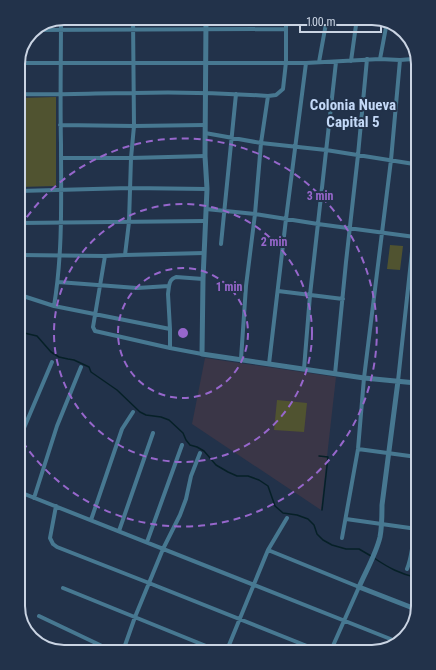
<svg xmlns="http://www.w3.org/2000/svg" width="436" height="670" viewBox="0 0 436 670" font-family="'Roboto Condensed',sans-serif">
  <rect width="100%" height="100%" fill="#22324a"/>
  <!-- education -->
  <path fill="#3a3647" d="M205 358 336 377 321 510 192 424Z"/>
  <!-- green -->
  <path fill="#505330" d="M56 97V186L19 187 18 98Z
    M390 245 403 246 400 270 387 269Z
    M277 400 307 403 304 432 274 430Z"/>
  <g fill="none" stroke-linecap="round" stroke-linejoin="round">
    <!-- stream -->
    <path stroke="#062027" stroke-width="1.5" d="M20 332 37 336 51 352 59 357 68 359 74 360 89 367 91 372 117 390 140 412 146 415 161 417 169 420 183 433 186 440 190 445 197 447 204 451 216 465 228 472 237 476H248L259 480 268 486 275 506 283 513 297 515 308 519 314 525 317 534 323 540 332 545 346 549H359L371 556
      M319 456 328 457 322 510
      M374 558C389 568 400 574 418 578"/>
    <!-- minor -->
    <path stroke="#477891" stroke-width="4" d="M33 30 286 29
      M380 59 387 22
      M351 61 357 18
      M319 62 327 18
      M18 63H306L380 59 400 60 413 59
      M18 94C57 95 96 93 134 93 179 92 224 93 268 96
      M60 125 134 126 205 125
      M205 133 261 143 326 150 414 164
      M61 158H131L205 156
      M19 191 130 188 207 189
      M206 209 255 214 318 224 415 237
      M19 223 205 221
      M221 244 236 94
      M20 255 105 256 125 255 204 253
      M125 255 129 222 131 158 134 126 133 18
      M105 256 93 327 95 331 170 348 202 354
      M58 282 137 288 169 286 168 294 170 329V348
      M169 286C170 281 171 279 176 277L203 279
      M278 291 343 299
      M20 295 54 306 170 329
      M54 306C63 252 61 198 61 144 60 102 61 61 61 19
      M21 357V355
      M241 359 246 286 255 214 261 143 268 96 276 95 283 89 286 62V18
      M269 364 286 219 306 63
      M304 369 310 295 336 62
      M335 374 346 262 358 155 367 59
      M398 381 415 224
      M21 435 52 362
      M358 449 417 457
      M22 493 398 642
      M34 498 57 426 81 367
      M56 506 50 538 53 544 57 547 149 583 312 648
      M346 519 417 529
      M91 520 122 429 133 412
      M119 531 153 433
      M342 538 358 449 364 378 391 160 400 60
      M147 542 182 445
      M268 550 359 587 332 648
      M407 569C414 552 415 523 417 503
      M63 588 216 650
      M39 616 102 646 119 651
      M227 650 268 550 287 518
      M123 651 135 617 163 549 180 515 186 499 191 476 200 453"/>
    <!-- tertiary -->
    <path stroke="#477891" stroke-width="5" d="M206 18 205 156 207 189 203 279 202 354 364 378 416 383
      M398 381 382 505C382 516 382 527 380 537 376 554 366 571 359 587L418 610"/>
  </g>
  <!-- distance rings -->
  <g fill="none" stroke="#9767cc" stroke-width="2" stroke-dasharray="7 5">
    <circle cx="183" cy="333" r="65"/>
    <circle cx="183" cy="333" r="129"/>
    <path d="M20 227A194 194 0 1 1 22 441"/>
  </g>
  <g text-anchor="middle" stroke-width="4" stroke-linejoin="round" paint-order="stroke">
    <!-- neighbourhood labels -->
    <g font-size="15" font-weight="bold" fill="#c4d9f7" stroke="#22324a">
      <text x="353" y="110">Colonia Nueva<tspan x="353" dy="17">Capital 5</tspan></text>
    </g>
  </g>
  <!-- crop -->
  <path d="M0 0H436V670H0ZM64 25H372A39 39 0 0 1 411 64V606A39 39 0 0 1 372 645H64A39 39 0 0 1 25 606V64A39 39 0 0 1 64 25Z" fill="#22324a" fill-rule="evenodd"/>
  <path fill="none" stroke="#cad4e3" stroke-width="2" d="M64 25H372A39 39 0 0 1 411 64V606A39 39 0 0 1 372 645H64A39 39 0 0 1 25 606V64A39 39 0 0 1 64 25Z"/>
  <circle cx="183" cy="333" r="6" fill="#9767cc" stroke="#22324a" stroke-width="2"/>
  <g font-size="12" text-anchor="middle" font-weight="bold" fill="#9767cc" stroke="#22324a" stroke-width="4" stroke-linejoin="round" paint-order="stroke">
    <text x="320" y="200">3 min</text>
    <text x="274" y="246">2 min</text>
    <text x="229" y="291">1 min</text>
  </g>
  <!-- scale -->
  <path d="M300 26v6h81v-6" fill="none" stroke="#cad4e3" stroke-width="2"/>
  <text x="306" y="26" font-size="12" fill="#cad4e3" stroke="#22324a" stroke-width="3" paint-order="stroke">100 m</text>
</svg>
